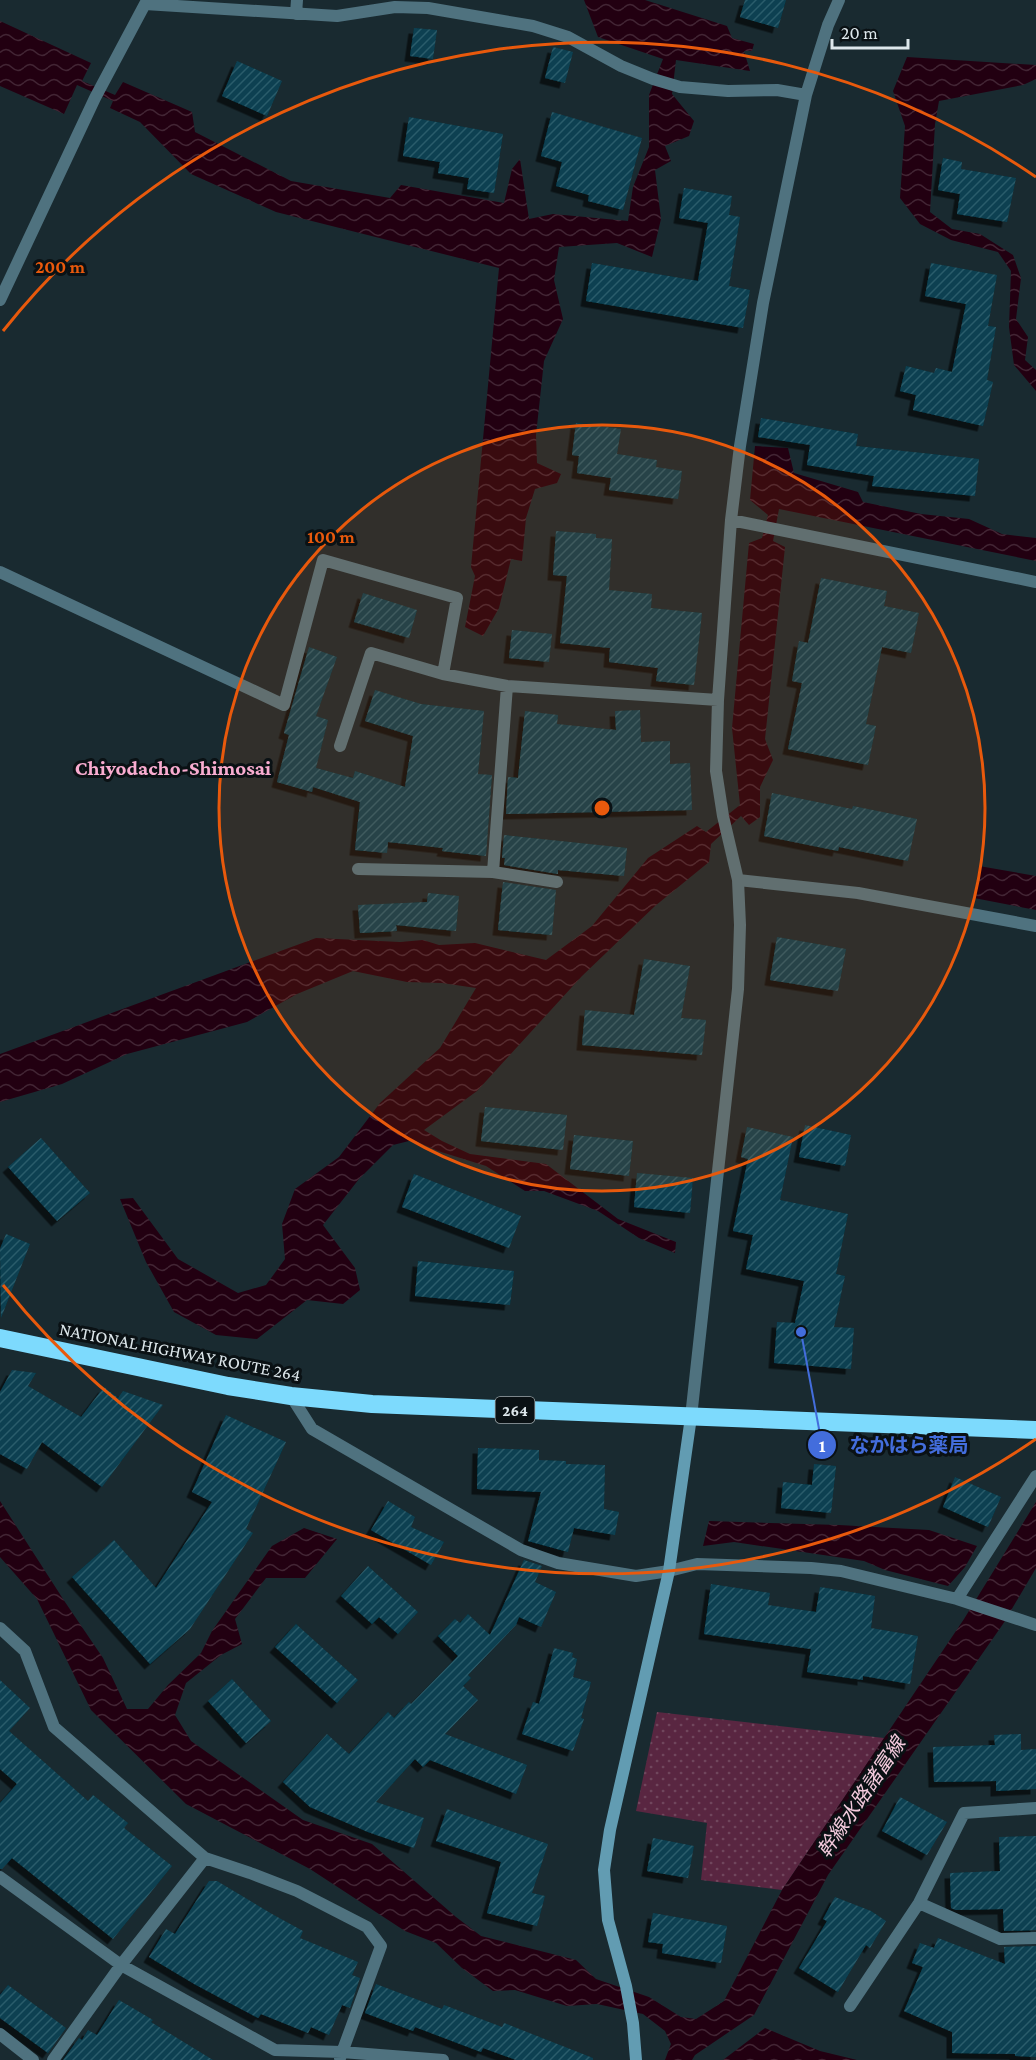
<svg xmlns="http://www.w3.org/2000/svg" width="1036" height="2060" viewBox="0 0 1036 2060" font-family="'Crimson Pro','Noto Sans JP',serif">
  <defs>
    <pattern id="garden-dots" width="8" height="8" patternUnits="userSpaceOnUse" patternTransform="scale(1.5)"><rect width="8" height="8" fill="#592641"/><path d="M2 2h.1M6 6h.1" fill="none" stroke="#70465d" stroke-width="1.8" stroke-linecap="round"/></pattern>
    <pattern id="water-waves" width="16" height="10" patternUnits="userSpaceOnUse" patternTransform="scale(1.5)"><rect width="16" height="10" fill="#201"/><path d="M0 5q4-4 8 0t8 0" fill="none" stroke="#422534"/></pattern>
    <pattern id="building-hatch" width="6" height="6" patternUnits="userSpaceOnUse" patternTransform="scale(1.5)"><rect width="6" height="6" fill="#094051"/><path d="M-1 1l2-2M0 6l6-6M5 7l2-2" fill="none" stroke="#2c5c6a"/></pattern>
    <filter id="shadow"><feDropShadow dx="-5.5" dy="5.5" stdDeviation="0" flood-color="#0009"/></filter>
  </defs>
  <rect width="100%" height="100%" fill="#192a30"/>
  <!-- garden -->
  <path fill="url(#garden-dots)" d="M657 1712 884 1738 782 1890 701 1880 707 1823 636 1811Z"/>
  <!-- water -->
  <path fill="url(#water-waves)" d="M584 0H645L727 26 732 38 754 44 752 51H744L750 71 676 60 672 94 694 121 689 136 665 146 671 161 655 170 661 219 652 257 617 243 559 247 554 280 563 319 544 361 536 435 537 463 561 474 557 483 535 489 526 518 522 561 511 559 499 608 483 636 465 627 475 576 471 567 499 268 276 212 191 174 140 122 110 108 113 101 77 85 64 114 0 86V21L91 63 82 81 115 95 123 82 192 112 195 132 291 181 390 198 401 185 504 203 512 169 520 159 529 219 553 214 628 221 633 187 649 147V95L663 59 598 37Z
    M907 57 1036 65V79L1023 85 939 101 935 124 930 212 952 229 980 234 1013 255 1021 278 1016 319 1028 337 1025 360 1036 370V391L1014 365 1009 327 1011 271 998 252 951 240 920 224 900 198 905 126 893 91Z
    M755 446 788 448 794 473 858 492 863 502 921 514 969 519 1002 534 1036 538V561L779 509 773 541 785 547 765 739 773 760 760 787V817L749 825 741 816 711 844 709 862 655 906 582 976 477 1091 424 1130 442 1141 470 1154 546 1164 618 1219 676 1242 675 1253 639 1238 598 1211 544 1191H525L486 1166 438 1151 413 1140 393 1145 359 1179 323 1225 355 1268 360 1290 343 1304 307 1300 257 1339 216 1335 174 1312 146 1262 120 1199 133 1198 178 1259 238 1293 266 1285 285 1259 282 1224 295 1189 339 1157 380 1103 440 1048 476 988 442 983 407 982 353 971 297 994 247 1022 127 1054 62 1084 0 1102V1054L316 938 400 942 423 940 439 945 475 943 546 960 592 926 648 858 697 826 706 832 740 805 732 728 749 543 762 538 768 515 750 500Z
    M979 866 1036 876V910L974 898Z
    M0 1501 65 1602 103 1658 127 1709H148L168 1685 201 1653 212 1631 272 1546 304 1528 337 1539 305 1578H266L235 1619 242 1644 221 1655 186 1683 175 1715 191 1741 303 1820 372 1844 456 1917 481 1936 576 1960 596 1979 649 1997 681 2017 696 2019 724 2001 782 1890 964 1619 1036 1502V1568L1003 1624 828 1875 754 2015 695 2055 692 2060H665L671 2044 665 2031 643 2014 597 2004 567 2006 515 1990 493 1991 462 1968 436 1943 405 1931 310 1869 186 1804 91 1710 37 1599 0 1557Z
    M709 1521 839 1525 929 1530 977 1546 965 1567 948 1586 885 1570 864 1561 734 1542 703 1546Z
    M765 2028 820 2051 857 2060H723Z"/>
  <!-- building -->
  <path fill="url(#building-hatch)" filter="url(#shadow)" d="M745 0H786L778 28 740 17Z
    M414 28 437 30 433 59 410 56Z
    M553 47 573 52 565 83 545 78Z
    M237 61 282 81 267 116 222 96Z
    M552 112 642 138 623 210 588 201 589 195 556 186 562 162 541 156Z
    M409 117 503 134 494 193 467 189 469 178 438 173 440 162 403 156Z
    M943 158 962 162 961 169 1016 178 1007 222 957 214 960 194 938 190Z
    M684 188 732 196 729 215 740 217 729 286 750 290 743 328 586 301 592 263 698 281 708 223 679 218Z
    M931 263 997 275 988 326 996 327 987 380 993 382 983 426 913 410 916 395 900 391 906 366 934 373 936 368 952 372 966 304 925 296Z
    M761 418 858 434 856 446 979 459 975 496 872 486 874 476 807 465 810 445 758 437Z
    M576 423 621 429 617 454 657 460 656 467 682 471 678 499 609 490 611 478 577 473 579 456 572 455Z
    M556 531 596 534V538L612 539 609 590 652 594 651 608 702 613 694 685 656 681 658 668 609 662 610 648 560 643 567 576 553 575Z
    M821 578 887 591 884 606 919 613 911 653 882 647 866 724 876 726 868 765 788 749 802 683 792 681 799 641 808 643Z
    M363 593 417 610 409 638 354 622Z
    M512 630 552 634 549 662 509 658Z
    M309 647 337 657 316 716 328 720 316 768 353 778 355 771 405 787 413 736 365 721 375 690 421 704 484 711 478 774 492 775 486 856 442 851 443 848 388 842 387 853 355 850 360 802 313 787 312 792 277 782 289 735 284 733Z
    M640 710 641 742 670 741V764L690 763 692 810 506 814 508 777 518 778 525 711 558 715 557 724 616 730 615 711Z
    M772 793 852 809 853 806 917 819 908 861 839 847 838 851 764 836Z
    M504 835 627 848 624 876 558 870V874L504 865 505 858H502Z
    M503 882 556 890 552 935 498 930Z
    M428 893 459 896 456 931 396 925 397 931 360 933 358 905 427 902Z
    M777 937 846 949 838 991 770 980Z
    M644 959 690 966 681 1018 706 1020 702 1055 582 1045 585 1010 634 1015Z
    M485 1107 567 1115 563 1150 481 1141Z
    M805 1125 851 1135 845 1166 799 1157Z
    M747 1127 793 1137 780 1200 848 1214 836 1274 845 1276 834 1327 854 1328 851 1369 774 1363 777 1322 795 1323 804 1281 746 1269 753 1235 733 1231 748 1159 741 1157Z
    M574 1135 633 1141 629 1176 570 1169Z
    M41 1138 90 1193 57 1221 8 1167Z
    M637 1173 693 1178 690 1213 634 1207Z
    M414 1174 521 1216 509 1248 402 1207Z
    M6 1234 30 1244 1 1318 0 1249Z
    M418 1261 514 1271 510 1305 415 1296Z
    M12 1370 36 1373 28 1386 81 1417 104 1387 118 1398 123 1391 163 1405 102 1487 42 1442 27 1469 0 1454V1392Z
    M226 1415 286 1442 246 1529 253 1533 190 1629 150 1664 72 1577 114 1540 156 1588 212 1502 192 1492Z
    M478 1448 539 1450V1460L566 1461V1464L605 1465 604 1509 619 1512 615 1535 574 1528 568 1552 528 1541 541 1492 477 1489Z
    M814 1464 836 1466 831 1513 781 1508 783 1482 812 1485Z
    M955 1477 1001 1497 988 1527 943 1507Z
    M388 1501 415 1517 411 1527 444 1542 431 1565 371 1530Z
    M524 1560 542 1566 535 1582 556 1592 541 1627 519 1617 516 1625 468 1675 471 1678 463 1686 478 1700 445 1734 527 1765 516 1794 430 1760 423 1767 415 1759 376 1802 424 1818 414 1848 368 1832 310 1807 283 1782 327 1734 349 1754 388 1712 394 1718 409 1702 411 1704 458 1656 438 1636 455 1619 460 1623 468 1614 490 1635Z
    M368 1566 418 1612 398 1634 379 1617 372 1624 341 1596Z
    M711 1584 770 1593 768 1605 816 1612 820 1587 875 1596 871 1628 918 1636 910 1684 863 1676V1680L807 1672 811 1649 704 1634Z
    M296 1624 358 1680 337 1703 275 1647Z
    M554 1648 573 1653 572 1657 577 1659 573 1677 591 1682 581 1718 584 1719 573 1751 522 1734 533 1702 539 1704Z
    M232 1679 271 1721 246 1743 208 1701Z
    M0 1680 30 1708 9 1731 88 1801 93 1795 128 1823 124 1828 172 1866 113 1939 12 1858 2 1869H0V1803L17 1784 0 1769Z
    M1021 1734V1750L1036 1749V1789L996 1791V1781L934 1782 933 1747 995 1745 994 1735Z
    M900 1797 947 1822 927 1855 882 1831Z
    M447 1809 548 1844 532 1893 545 1896 537 1926 487 1913 501 1862 436 1841Z
    M1036 1836V1930L1004 1931 1003 1909 956 1910 951 1908 950 1873 1000 1871 999 1837Z
    M653 1838 694 1846 688 1878 647 1871Z
    M209 1881H217L272 1914 303 1931 300 1938 358 1962 352 1975 360 1978 350 2008 342 2005 329 2035 311 2027 308 2033 261 2014 258 2018 196 1985 149 1957 166 1929 175 1934Z
    M835 1897 871 1911 886 1921 870 1948 866 1945 838 1992 799 1968 827 1921 823 1919Z
    M653 1913 727 1926 721 1963 662 1953 663 1944 648 1942Z
    M938 1938 1005 1964 1004 1947 1036 1946V2057L1015 2056V2054L952 2053V2032L904 2011 923 1967 912 1963 920 1943 934 1948Z
    M376 1984 442 2009 444 2005 502 2027 504 2023 593 2058V2060H516L483 2048 481 2052 415 2027 413 2031 365 2013Z
    M8 1985 66 2028 48 2053 0 2018V1995Z
    M119 2000 153 2020 151 2022 213 2060H63L79 2038 82 2040 88 2030 97 2035Z"/>
  <g fill="none" stroke-linecap="round" stroke-linejoin="round">
    <!-- street -->
    <path stroke="#4f727f" stroke-width="12" d="M296 14 297 0
      M0 300 95 98 145 4 337 16 395 7 428 8 533 26 568 37 621 66 653 79 680 87 728 91 777 90 806 95
      M731 520 1036 582
      M0 572 284 705 323 560 457 598 443 674
      M340 746 371 653 443 674 507 686 718 700
      M358 869 493 872 557 882
      M493 872 507 686
      M738 880 858 893 1036 926
      M291 1396 312 1429 521 1550 558 1563 636 1576 669 1571 697 1564 811 1568 841 1571 957 1599 1036 1625
      M691 1417 738 989 740 925 738 880 723 816 716 771 718 700 731 520 740 446 763 303 806 95 828 25 839 0
      M957 1599 1036 1476
      M0 1628 25 1651 54 1727 205 1858 121 1965 53 2060
      M205 1858 250 1873 297 1891 367 1927 381 1946 340 2058
      M0 1877 121 1965 275 2050 342 2052 443 2060
      M919 1903 1000 1939 1036 1938
      M850 2006 919 1903 964 1813 1036 1808
      M0 2034 33 2060"/>
    <!-- secondary -->
    <path stroke="#629cb2" stroke-width="12" d="M636 2060 633 2023 626 1986 608 1920 604 1870 610 1830 669 1571 691 1417"/>
    <!-- highway -->
    <path stroke="#7ddafd" stroke-width="18" d="M0 1338 228 1386 291 1396 372 1404 1036 1430"/>
  </g>
  <!-- distance rings -->
  <circle cx="602" cy="808" r="383" fill="#e8590c" fill-opacity=".12"/>
  <g fill="none" stroke="#e8590c" stroke-width="3">
    <circle cx="602" cy="808" r="383"/>
    <path d="M1036 1439A766 766 0 0 1 3 1285M3 331A766 766 0 0 1 1036 177"/>
  </g>
  <g text-anchor="middle" stroke-width="6" stroke-linejoin="round" paint-order="stroke">
    <!-- shield labels -->
    <rect fill="#0a1114" stroke="#9ea7aa" stroke-width="1.5" x="495.5" y="1397" width="39" height="26" rx="4.5"/>
    <g font-size="16" font-weight="bold" fill="#dde7eb">
      <text x="515" y="1416">264</text>
    </g>
    <!-- street labels -->
    <g font-size="18" fill="#dde7eb" stroke="#0a1114">
      <text transform="translate(180 1352) rotate(11)" y="6">NATIONAL HIGHWAY ROUTE 264</text>
    </g>
    <!-- water labels -->
    <g font-size="20" font-style="italic" fill="#f4cbdd" stroke="#0a1114">
      <text transform="translate(861 1797) rotate(-56)" y="7">幹線水路諸富線</text>
    </g>
    <!-- quarter labels -->
    <g font-size="21" font-weight="bold" fill="#f9acd0" stroke="#0a1114">
      <text x="173" y="775">Chiyodacho-Shimosai</text>
    </g>
  </g>
  <circle cx="602" cy="808" r="9" fill="#e8590c" stroke="#0a1114" stroke-width="3"/>
  <g font-size="18" text-anchor="middle" font-weight="bold" fill="#e8590c" stroke="#0a1114" stroke-width="6" stroke-linejoin="round" paint-order="stroke">
    <text x="60" y="273">200 m</text>
    <text x="331" y="543">100 m</text>
  </g>
  <!-- callouts -->
  <path fill="none" stroke="#436ddc" stroke-width="2" d="M801 1332L822 1445"/>
  <g fill="#436ddc" stroke="#0a1114" stroke-width="2">
    <circle cx="801" cy="1332" r="6"/>
    <circle cx="822" cy="1445" r="15"/>
  </g>
  <g font-size="18" text-anchor="middle" font-weight="bold" fill="#fff">
    <text x="822" y="1452">1</text>
  </g>
  <g font-size="20" text-anchor="middle" font-weight="bold" fill="#436ddc" stroke="#0a1114" stroke-width="6" stroke-linejoin="round" paint-order="stroke">
    <text x="909" y="1452">なかはら薬局</text>
  </g>
  <!-- scale -->
  <path d="M832 39v9h76v-9" fill="none" stroke="#dde7eb" stroke-width="3"/>
  <text x="841" y="39" font-size="18" fill="#dde7eb" stroke="#0a1114" stroke-width="4.5" paint-order="stroke">20 m</text>
</svg>
